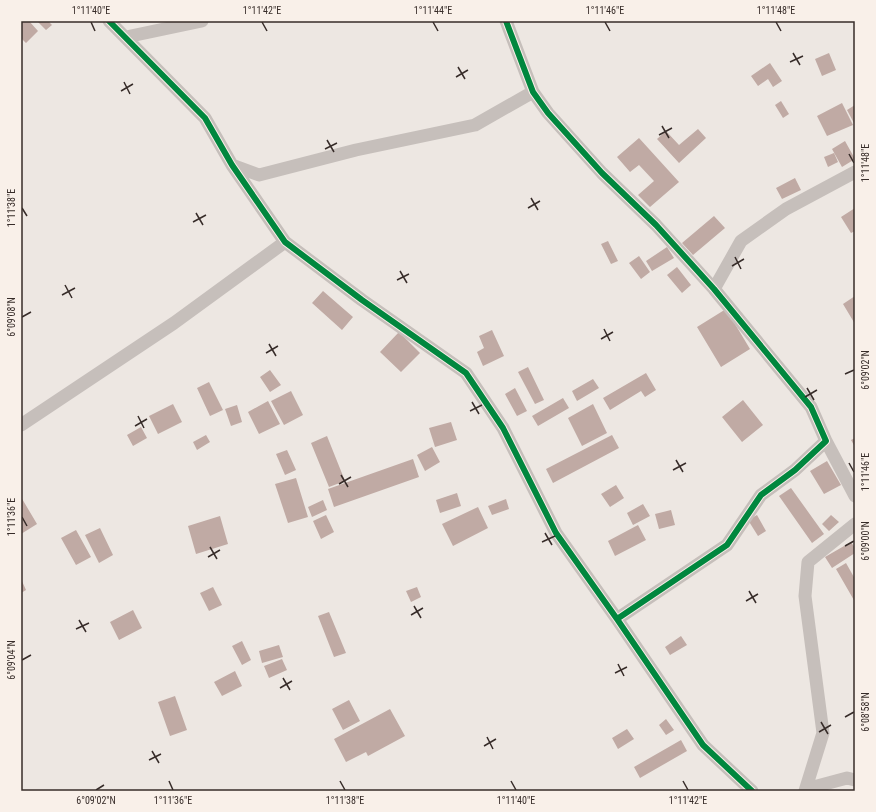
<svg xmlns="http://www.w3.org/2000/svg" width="876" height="812" viewBox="0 0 876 812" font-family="'Roboto Condensed',sans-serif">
  <rect width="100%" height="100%" fill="#ede7e2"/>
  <!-- building -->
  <path fill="#c0aaa4" d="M21 21H29L38 31 26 43 21 38Z
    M37 21H48L52 25 46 30Z
    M829 53 836 70 822 76 815 59Z
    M770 63 782 81 773 87 768 79 758 86 751 76Z
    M781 101 789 114 783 118 775 105Z
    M842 103 853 125 827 136 817 116Z
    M855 105V125L847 110Z
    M698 129 706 138 679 163 657 139 666 131 679 145Z
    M639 138 679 182 650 207 638 195 654 181 639 165 630 172 617 157Z
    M845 141 855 159 842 167 832 149Z
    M834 153 838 162 828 167 824 157Z
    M795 178 801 190 782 199 776 188Z
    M855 208V231L851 233 841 217Z
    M714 216 725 228 693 255 682 243Z
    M608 241 618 261 611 264 601 244Z
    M667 247 674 258 652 271 646 261Z
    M639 256 650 272 641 279 629 263Z
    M677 267 691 285 682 293 667 275Z
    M323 291 353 317 342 330 312 303Z
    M855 296V324L843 304Z
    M726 309 750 349 721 367 697 327Z
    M492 330 504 356 483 366 477 352 484 348 479 336Z
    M399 332 420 353 401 372 380 352Z
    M528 367 544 400 535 404 518 372Z
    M270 370 281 385 270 392 260 377Z
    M646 373 656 390 645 397 641 391 610 410 603 398Z
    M593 379 599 388 577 401 572 391Z
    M209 382 223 410 210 416 197 388Z
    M515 388 527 411 517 416 505 394Z
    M291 391 303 415 284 425 271 401Z
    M563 398 569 408 538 426 532 416Z
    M743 400 763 425 742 442 722 417Z
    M268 401 280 424 259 434 248 412Z
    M173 404 182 422 158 434 149 416Z
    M593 404 607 433 582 446 568 418Z
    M237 405 242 422 231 426 225 409Z
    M451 422 457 440 435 447 429 428Z
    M141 427 147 438 133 446 127 435Z
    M206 435 210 442 197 450 193 442Z
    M612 435 619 448 553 483 546 469Z
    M327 436 345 481 329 487 311 443Z
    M855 438V447L851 440Z
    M432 447 440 462 425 471 417 455Z
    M287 450 296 470 285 475 276 454Z
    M413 459 419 477 334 507 328 489Z
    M827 461 841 485 824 494 810 471Z
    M296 478 308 517 288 523 275 484Z
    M616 485 624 498 610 507 601 494Z
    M791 488 824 534 812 543 779 496Z
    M457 493 461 506 440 513 436 500Z
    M21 497 37 524 21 534Z
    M506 499 509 509 492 515 488 506Z
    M323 500 327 510 312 517 308 507Z
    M643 504 650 516 633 525 627 513Z
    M478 507 488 528 453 546 442 524Z
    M671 510 675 525 659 529 655 514Z
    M326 515 334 532 321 539 313 521Z
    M757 515 766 531 758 536 748 520Z
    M831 515 839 522 829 531 822 524Z
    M220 516 228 544 196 554 188 526Z
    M638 525 646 540 615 556 608 541Z
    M100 528 113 555 99 563 85 535Z
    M76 530 91 557 76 565 61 538Z
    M851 542 855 548V553L832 568 825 557Z
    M846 563 855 579V602L836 569Z
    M21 579 26 590 21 593Z
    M213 587 222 605 209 611 200 593Z
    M417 587 421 597 411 602 406 591Z
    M133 610 142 628 119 640 110 622Z
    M329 612 346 653 334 657 318 616Z
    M681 636 687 645 670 655 665 647Z
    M242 641 251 660 242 665 232 646Z
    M279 645 283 657 262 663 259 651Z
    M282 659 287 670 269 678 264 666Z
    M235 671 242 686 222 696 214 682Z
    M175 696 187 730 170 736 158 702Z
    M349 700 360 721 343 730 332 709Z
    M390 709 405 736 368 756 366 752 346 762 334 739Z
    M666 719 674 730 666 735 659 725Z
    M627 729 634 739 618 749 612 738Z
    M681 740 687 751 640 778 634 767Z"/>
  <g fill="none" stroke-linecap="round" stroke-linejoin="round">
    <!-- street -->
    <path stroke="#c6bfbb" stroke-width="13" d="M109 21 205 118 232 165 285 242 362 300 466 373 503 428 556 533 617 619 703 745 752 791
      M506 21 533 92 548 113 602 173 656 225 714 289 811 407 826 441 795 470 761 495 727 545 617 619
      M126 37 202 21
      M232 165 259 175 356 150 475 125 533 92
      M714 289 741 241 786 209 855 172
      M21 425 174 323 285 242
      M826 441 855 496
      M806 789 847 778 855 780
      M805 791 823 733 805 596 808 562 855 524"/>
    <!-- cycleway casing -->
    <g stroke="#f9f0e9" stroke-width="8">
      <path id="cycleway" d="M109 21 205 118 232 165 285 242 362 300 466 373 503 428 556 533 617 619 703 745 752 791
        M506 21 533 92 548 113 602 173 656 225 714 289 811 407 826 441 795 470 761 495 727 545 617 619"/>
    </g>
    <!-- cycleway -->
    <use href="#cycleway" stroke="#00873e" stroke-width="6"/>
  </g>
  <!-- ticks -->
  <path fill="none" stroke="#372c29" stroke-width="1.5" d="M91 22 95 31M262 22 267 31M433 22 438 31M605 22 610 31M776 22 781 31M793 53 800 65M790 62 803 56M458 67 465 79M456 77 468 70M124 82 130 94M121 91 133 84M662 126 669 138M659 135 672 128M327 140 334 152M325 149 337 143M849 154 854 163M531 198 538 210M22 208 27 216M528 208 540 201M196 213 203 225M193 222 206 215M735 257 741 269M732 266 744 259M400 271 407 283M397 280 409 274M65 285 72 298M62 295 75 288M22 317 31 312M604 329 610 341M601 339 613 332M269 344 276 356M266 353 278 346M845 374 854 370M807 388 814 400M805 397 817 390M472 402 479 414M470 411 482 405M138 416 144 428M135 426 147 419M676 460 683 472M849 463 854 472M673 470 686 463M341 475 348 487M339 484 351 477M22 517 27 526M545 533 552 545M542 542 555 536M845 546 854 541M210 547 217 559M208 557 220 550M749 591 756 603M746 601 758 594M414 606 421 618M411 615 423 608M79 620 86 632M76 629 89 623M22 660 31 655M618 664 624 676M615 673 627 667M283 678 290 690M280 688 292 681M845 717 854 712M821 722 828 734M819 732 831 725M487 737 493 749M484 746 496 739M152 751 159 763M149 760 161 754M169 781 173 790M340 781 345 790M511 781 516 790M683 781 688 790M96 790 104 785"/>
  <!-- border -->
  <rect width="876" height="812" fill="none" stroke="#f9f0e9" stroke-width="44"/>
  <rect x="22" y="22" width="832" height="768" fill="none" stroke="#372c29" stroke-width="1.5"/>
  <g font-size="10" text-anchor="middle" fill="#372c29">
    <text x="91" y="14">1°11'40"E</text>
    <text x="262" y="14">1°11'42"E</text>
    <text x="433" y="14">1°11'44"E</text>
    <text x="605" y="14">1°11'46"E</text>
    <text x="776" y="14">1°11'48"E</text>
    <text transform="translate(865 163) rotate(-90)" y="4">1°11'48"E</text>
    <text transform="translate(11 208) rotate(-90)" y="4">1°11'38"E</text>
    <text transform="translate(11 317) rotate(-90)" y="4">6°09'08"N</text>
    <text transform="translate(865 370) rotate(-90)" y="4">6°09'02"N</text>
    <text transform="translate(865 472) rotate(-90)" y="4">1°11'46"E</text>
    <text transform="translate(11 517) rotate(-90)" y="4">1°11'36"E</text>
    <text transform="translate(865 541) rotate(-90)" y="4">6°09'00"N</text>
    <text transform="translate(11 660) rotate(-90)" y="4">6°09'04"N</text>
    <text transform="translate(865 712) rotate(-90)" y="4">6°08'58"N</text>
    <text x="96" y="804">6°09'02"N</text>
    <text x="173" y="804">1°11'36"E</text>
    <text x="345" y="804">1°11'38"E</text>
    <text x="516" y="804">1°11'40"E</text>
    <text x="688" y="804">1°11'42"E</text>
  </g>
</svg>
